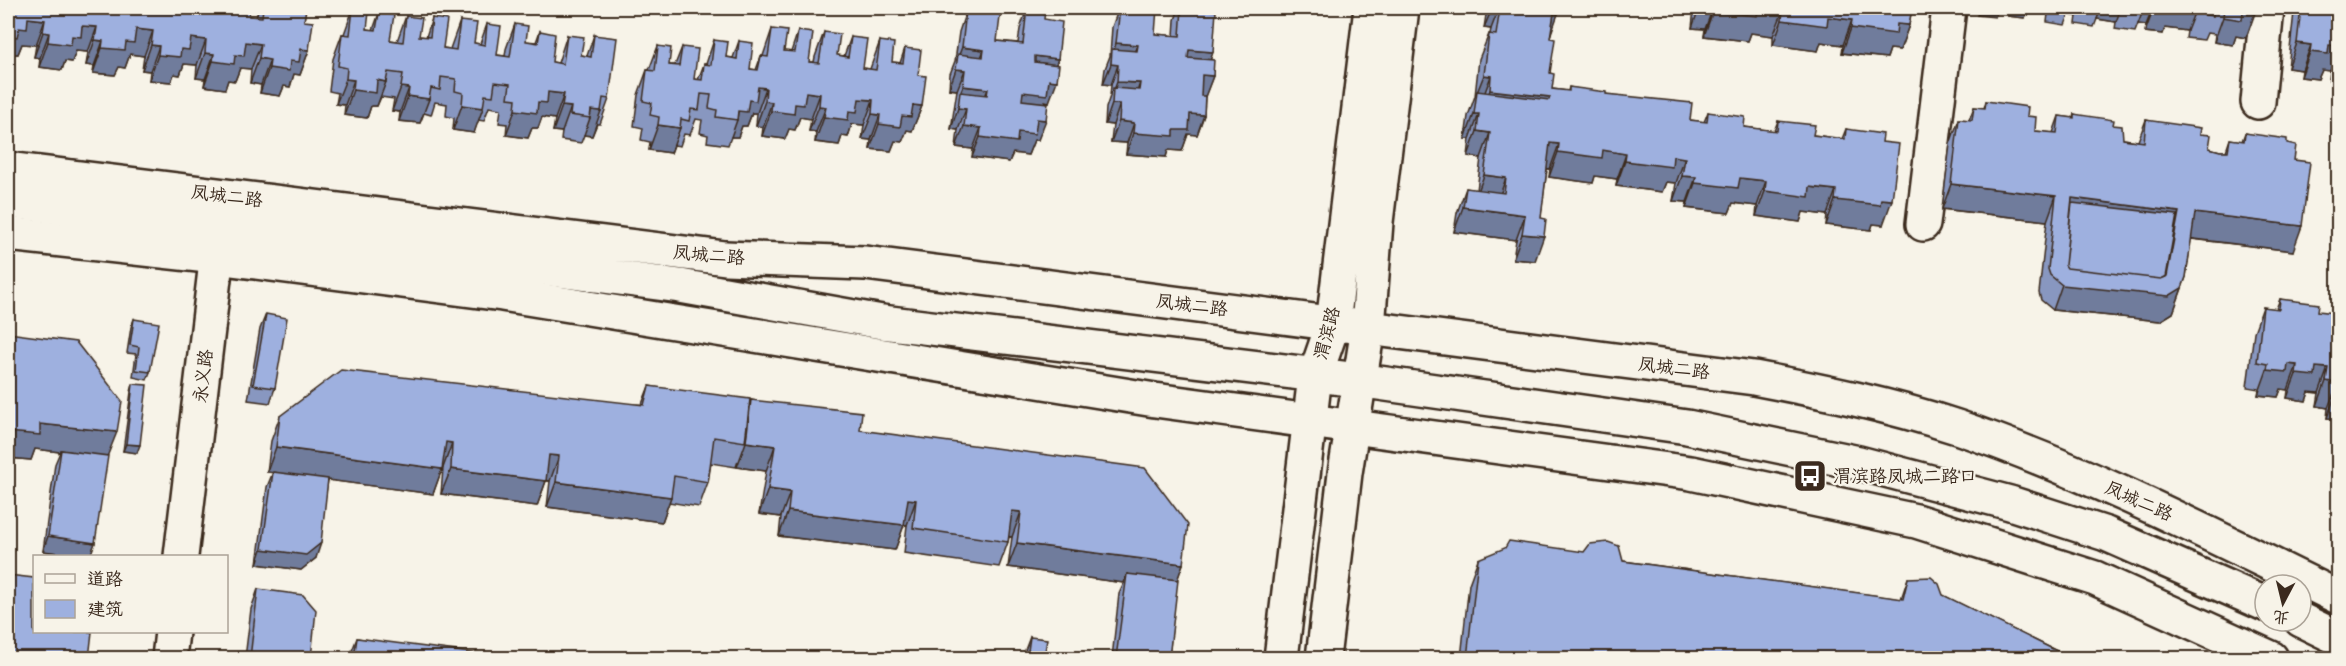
<svg xmlns="http://www.w3.org/2000/svg" width="2346" height="666" viewBox="0 0 2346 666" font-family="Sriracha,'LXGW WenKai TC',sans-serif">
  <rect width="100%" height="100%" fill="#f7f3e8"/>
  <filter id="ink" filterUnits="userSpaceOnUse"><feTurbulence type="fractalNoise" baseFrequency=".0167" numOctaves="2"/><feDisplacementMap in="SourceGraphic" scale="12" xChannelSelector="R" yChannelSelector="G"/><feConvolveMatrix kernelMatrix="1 2 1 2 8 2 1 2 1" color-interpolation-filters="sRGB"/></filter>
  <g filter="url(#ink)">
    <g fill="none" stroke-linecap="round" stroke-linejoin="round">
      <!-- street casing -->
      <g stroke="#3b2a1e" stroke-width="38">
        <path id="street" d="M2258 102 2267 8
          M1923 224 1949 8
          M8 234 217 257 502 294 1155 400 1691 473 1916 521 2095 578 2271 658"/>
      </g>
      <!-- secondary casing -->
      <g stroke="#3b2a1e" stroke-width="38">
        <path id="secondary" d="M8 169 725 258 865 263 1754 378C1822 391 1890 405 1957 427 2089 472 2213 536 2338 597
          M8 201 221 226 680 286 882 322 1358 380 1687 427 1859 463 2010 503 2106 534 2265 604
          M181 556 223 203
          M2301 620 2338 638
          M169 658 172 632
          M1281 658 1315 376 1333 324 1371 8
          M1323 658 1345 473 1368 328 1376 222 1402 8"/>
      </g>
      <!-- street -->
      <use href="#street" stroke="#f7f3e8" stroke-width="33"/>
      <!-- secondary -->
      <use href="#secondary" stroke="#f7f3e8" stroke-width="33"/>
    </g>
    <!-- wall -->
    <path fill="#8897c0" stroke="#3b2a1e" stroke-width="1.5" d="M8 8H250L249 16 256 17 259 8H278L286 9 287 8H306L304 21 309 50 300 75 294 74 290 87 284 86 280 96 260 93 261 85 250 83 251 69 240 68 235 81 228 80 225 89 204 86 205 79 196 78 197 65 184 64 180 75 174 74 171 82 149 80 150 71 142 70 144 56 130 54 125 68 119 67 115 75 93 73 94 66 86 65 88 52 76 51 72 62 65 61 62 70 39 67 40 58 34 57 36 45 22 44 18 54H12L8 62Z
      M982 8 997 41 1018 43 1020 29 1027 8 1044 19 1058 59 1056 64 1049 102 1045 101 1044 103 1038 140H1034L1028 155 1013 153 1009 162 972 157 973 149 956 147 958 130 951 129 957 90 949 89 950 74 955 61 959 32 966 11 980 13Z
      M1119 8 1155 34 1174 36 1175 20 1179 8H1201L1213 52 1210 60 1213 76 1205 96 1204 115 1197 135 1188 134 1182 151 1168 150 1166 157 1126 154 1127 143 1111 142 1113 125 1105 124 1106 108 1110 96 1111 85 1103 84 1105 69 1110 56 1112 27Z
      M1487 8H1559L1551 32 1550 38V73L1552 89 1568 91 1569 87 1606 94 1690 120 1704 122 1708 112 1744 127 1774 131 1778 121 1813 135 1842 139 1846 129 1882 142 1883 225 1873 224 1871 230 1826 225 1827 215 1803 212 1800 222 1756 216 1757 206 1733 203 1729 213 1686 208 1687 202 1673 201 1676 183 1666 182 1662 192 1616 186 1617 179 1595 176 1593 183 1549 177 1550 169H1547L1535 261 1513 259 1516 240 1454 232 1457 213 1466 188 1477 190 1481 158 1468 156 1470 139H1465L1468 116 1475 96 1479 59 1489 34H1490L1491 29 1484 28Z
      M1694 8H1912L1909 25 1900 50 1890 49 1887 58 1842 53 1843 45 1821 42 1818 51 1773 45V36L1751 33 1748 41 1704 36 1705 29 1692 28Z
      M2000 8H2256L2246 38 2236 36 2233 45 2214 42 2215 34 2207 33 2204 40 2186 38 2187 31 2165 28 2163 34 2145 32 2146 25 2138 24 2135 32 2115 29 2116 22 2097 19 2094 27 2076 24 2077 16 2069 15 2065 25 2047 22 2048 14 2027 12 2025 18 2008 16 2009 9Z
      M2296 8H2338V81L2329 80 2330 71 2322 70 2318 79 2301 77 2302 70 2288 68 2294 12Z
      M353 9 367 29 373 30 379 13 390 40 397 41 406 16 419 36 426 37 432 18 443 48 450 49 460 21 474 43 480 44 487 24 497 55 505 56 506 49 515 24 526 41 536 42 540 31 552 62 558 63 567 35 581 55 587 56 594 35 609 99 600 124H597L592 136 584 135 581 143 561 140 562 132 553 131 555 119 542 117 538 128H532L528 138 506 135 507 124 499 123 501 109 489 107 484 121 478 120 474 133 453 130 454 118 446 116 447 104 435 102 431 115 424 113 420 123 399 121 400 112 392 111 394 99 381 97 377 106H371L367 118 344 115 345 105 336 104 338 93 329 91 333 59 342 34H344Z
      M772 29 784 51 791 52 798 31 809 62H814L815 57 824 32 837 55 844 56 851 37 863 68 870 69 880 41 892 62 900 63 905 48 918 75 922 106 912 131 907 130 902 142 895 141 891 151 870 149 871 140 862 139 864 125 852 124 848 137 842 136 839 145 815 142 816 132 809 131 811 119 800 117 795 130 789 129 785 139 762 136 763 127 756 126 757 113H752L747 126H742L738 137H731L728 145 707 142 708 135 700 133 702 120 696 119 690 135 684 134 680 146 674 145 671 153 649 150 650 142 641 140 643 128 634 126 638 95 647 70H649L658 46 669 65H675L682 47 694 79 698 80 704 64H706L714 40 726 57 733 58 739 41 750 69 756 70 761 56H763Z
      M1986 101 2027 116 2035 131 2053 133 2059 116 2073 118 2074 114 2113 125 2123 139 2138 141 2146 120 2200 134 2209 148 2220 151H2226L2230 139 2242 141 2245 133 2287 143 2294 160 2293 251 2191 239 2186 277 2173 313 2160 321 2053 310 2041 300 2039 293 2047 221 1942 209 1950 144 1959 119 1969 120 1974 107 1984 108Z
      M2280 299 2318 311 2334 328H2338V419L2327 418 2328 408 2317 406 2319 393 2309 392 2306 401 2287 398 2288 390 2281 389 2278 397 2258 395 2259 389 2247 387 2254 332 2263 307 2276 309Z
      M266 314 275 388 270 403 248 400 260 329Z
      M134 319 150 372 147 380 133 377 136 354 127 353 131 327Z
      M8 333 107 457 90 556H83L43 551 55 464 60 452 35 449 31 460 8 458Z
      M133 384 137 453 123 451 131 392Z
      M649 386 749 405 751 400 860 430 1183 564 1177 580 1169 658H1112L1119 594 1124 583 1008 567 1012 537H1009L1008 542 999 567 904 553 907 525H904L895 550 779 536 781 517 759 514 766 471 737 467 738 461 736 467 711 463 708 482 699 507 669 502 662 522 547 507 550 481H546L537 506 441 494 443 468H442L433 494 328 480 316 558 301 570 257 564 267 487 273 472H267L271 441 280 416 642 404Z
      M1478 559 1623 561 1901 599 1908 578 2071 658H1461L1469 584Z
      M258 589 311 658H245L251 609Z
      M1030 637 1044 658H1022Z
      M357 638 478 658H349Z"/>
    <!-- shaded-wall -->
    <path fill="#6f7b9c" stroke="#3b2a1e" stroke-width="1.5" d="M1492 8H1499L1491 29 1484 28Z
      M1699 8H1713L1705 29 1692 28Z
      M1758 8 1783 11 1773 36 1751 33 1748 41 1704 36 1713 11Z
      M1980 8H1999L1995 17 1977 15Z
      M2011 8H2051L2048 14 2027 12 2025 18 2008 16Z
      M2071 8H2080L2077 16 2069 15Z
      M2101 8H2121L2116 22 2097 19Z
      M2144 8H2153L2146 25 2138 24Z
      M2154 8H2196L2187 31 2165 28 2163 34 2145 32Z
      M2243 11 2255 13 2246 38 2236 36 2233 45 2214 42 2223 17Z
      M1554 13 1558 14 1549 39Z
      M1828 17 1852 20 1843 45 1821 42 1818 51 1773 45 1782 20Z
      M28 18 45 20 36 45 22 44 18 54H12L8 62V36L19 28Z
      M1897 24 1909 25 1900 50 1890 49 1887 58 1842 53 1851 28Z
      M82 26 97 27 88 52 76 51 72 62 65 61 62 70 39 67 48 42 72 36Z
      M136 29 153 31 144 56 130 54 125 68 119 67 115 75 93 73 102 48 126 42Z
      M43 32 49 33 40 58 34 57Z
      M191 38 206 40 197 65 184 64 180 75 174 74 171 82 149 80 158 55 181 49Z
      M95 40 103 41 94 66 86 65Z
      M246 42 261 44 251 69 240 68 235 81 228 80 225 89 204 86 213 61 235 55Z
      M1116 43 1138 45 1130 65H1118L1111 85 1103 84 1111 64 1112 57Z
      M2297 43 2311 45 2302 70 2288 68Z
      M151 45 159 46 150 71 142 70Z
      M2329 45 2338 46V49L2330 71 2322 70 2318 79 2301 77 2310 52Z
      M962 47 984 50 976 70 957 60Z
      M301 49 309 50 300 75 294 74 290 87 284 86 280 96 260 93 269 68 290 61Z
      M1189 50 1213 52 1206 73 1181 71Z
      M205 53 214 54 205 79 196 78Z
      M2338 55V81L2329 80Z
      M1035 56 1058 59 1050 79 1028 77Z
      M259 58 270 60 261 85 250 83Z
      M956 69 965 70 957 90 949 89Z
      M1202 75 1213 76 1205 97 1195 96Z
      M1484 75 1491 76 1482 100 1476 95Z
      M346 79 354 80 345 105 336 104Z
      M377 80 386 82 377 106H371L367 118 344 115 353 90Z
      M1049 80 1057 81 1049 102 1045 101 1039 115 1016 112 1023 92Z
      M1117 82 1140 83 1133 104 1113 93Z
      M963 86 988 89 980 109 960 93Z
      M401 87 409 88 400 112 392 111Z
      M758 87 766 88 757 113H752L747 126H742L738 137H731L737 120 738 111 749 100Z
      M1490 90 1550 97 1541 122 1481 115Z
      M548 92 564 94 555 119 542 117 538 128H532L528 138 506 135 515 110 538 102Z
      M806 92 820 94 811 119 800 117 795 130 789 129 785 139 762 136 771 111 795 104Z
      M408 96 429 99 420 123 399 121Z
      M859 99 873 100 864 125 852 124 848 137 842 136 839 145 815 142 824 117 849 111Z
      M765 101 772 102 763 127 756 126Z
      M1112 104H1120L1113 125 1105 124Z
      M462 105 483 108 474 133 453 130Z
      M913 105 922 106 912 131 907 130 902 142 895 141 891 151 870 149 879 124 902 116Z
      M562 106 571 107 562 132 553 131Z
      M819 106 826 107 816 132 809 131Z
      M958 108 966 109 958 130 951 129Z
      M591 110 601 111 592 136 584 135 590 118Z
      M872 114 880 115 871 140 862 139Z
      M1190 114 1204 115 1197 135 1188 134 1182 151 1168 150 1166 157 1126 154 1133 133 1174 130Z
      M1474 114H1479L1470 139H1465Z
      M1037 119 1046 120 1038 140H1034L1028 155 1013 153 1009 162 972 157 980 137 1018 132Z
      M1119 121 1134 123 1127 143 1111 142Z
      M658 125 680 128 671 153 649 150Z
      M964 126 981 128 973 149 956 147Z
      M1477 131 1490 133 1481 158 1468 156Z
      M1550 143 1559 144 1550 169 1541 168Z
      M1603 150 1626 154 1617 179 1595 176 1593 183 1549 177 1558 152Z
      M1673 156 1685 158 1676 183 1666 182 1662 192 1616 186 1625 161Z
      M1484 175 1506 178 1497 203 1475 200Z
      M1682 176 1696 177 1687 202 1673 201Z
      M1740 178 1766 181 1757 206 1733 203 1729 213 1686 208 1695 183Z
      M1951 184 2056 196 2047 221 1942 209Z
      M1810 187 1836 190 1827 215 1803 212 1800 222 1756 216 1765 191Z
      M2072 198 2179 212 2170 237 2068 224Z
      M1881 199 1892 200 1883 225 1873 224 1871 230 1826 225 1835 200Z
      M1463 207 1525 215 1516 240 1454 232Z
      M2195 213 2302 226 2293 251 2186 238Z
      M1522 234 1544 236 1535 261 1513 259Z
      M2066 273 2182 288 2173 313 2160 321 2053 310Z
      M2288 364 2297 365 2288 390 2281 389 2278 397 2258 395 2267 370Z
      M2316 367 2328 368 2319 393 2309 392 2306 401 2287 398 2296 374Z
      M2326 381 2338 383 2328 408 2317 406Z
      M2336 393H2338V419L2327 418Z
      M40 424 117 432 107 457 61 450 60 452 35 449 31 460 8 458V432Z
      M446 442 452 443 443 468 437 467Z
      M746 442 775 446 766 471 737 467Z
      M126 444 140 445 137 453 123 451Z
      M276 447 442 469 433 494 267 472Z
      M549 455 559 456 550 481 540 480Z
      M451 469 546 481 537 506 441 494Z
      M556 482 671 497 662 522 547 507Z
      M768 489 790 492 781 517 759 514Z
      M908 499 916 500 907 525 899 524Z
      M788 511 904 525 895 550 779 536Z
      M1012 511 1021 512 1012 537 1003 536Z
      M48 536 95 543 90 556H83L43 551Z
      M321 543 316 558 301 570 257 564 262 549Z
      M1017 543 1183 564 1174 589 1127 574 1124 583 1008 567Z"/>
    <!-- building -->
    <path fill="#9eb0df" stroke="#3b2a1e" stroke-width="1.5" fill-rule="evenodd" d="M8 8H197L208 9V8H250L249 16 262 17 263 8H278L290 10V8H306L304 21 313 22 309 50 301 49 299 62 290 61 289 71 269 68 270 60 259 58 261 44 246 42 244 56 235 55 234 64 213 61 214 54 205 53 206 40 191 38 189 50 181 49 180 57 158 55 159 46 151 45 153 31 136 29 134 43 126 42 125 50 102 48 103 41 95 40 97 27 82 26 81 37 72 36 71 45 48 42 49 33 43 32 45 20 28 18 27 29 19 28 17 37 8 36Z
      M983 8 1001 9 997 41 1023 44 1027 8 1045 10 1044 19 1062 22 1058 59 1035 56V62L1059 65 1057 81 1049 80 1047 95 1023 92 1022 100 1048 103 1046 120 1037 119 1035 134 1018 132 1017 142 980 137 981 128 964 126 966 109 958 108 960 92 987 95 988 89 963 86 965 70 956 69 958 54 983 57 984 50 962 47 966 11 982 13Z
      M1120 8H1157L1155 34 1180 36 1182 8H1201V9L1216 11 1213 52 1189 50 1188 58 1214 60 1213 76 1202 75 1201 96H1205L1204 115 1190 114 1189 130H1174V136L1133 133 1134 123 1119 121 1120 104H1112L1113 88 1139 90 1140 83 1117 82 1118 65 1111 64 1112 49 1137 51 1138 45 1116 43Z
      M1500 8H1559L1558 14 1554 13 1550 38 1555 39 1550 73 1554 74 1552 89 1569 91V87L1606 92V94L1692 103 1690 120 1707 122 1708 112 1745 117 1744 127 1777 131 1778 121 1815 125 1813 135 1845 139 1846 129 1883 134 1882 142 1899 144 1892 200 1881 199 1880 205 1835 200 1836 190 1810 187 1809 197 1765 191 1766 181 1740 178 1738 188 1695 183 1696 177 1682 176 1685 158 1673 156 1672 167 1625 161 1626 154 1603 150 1602 158 1558 152 1559 144 1550 143 1541 218 1546 219 1544 236 1522 234 1525 215 1463 207 1466 188 1504 193 1506 178 1484 175 1490 133 1477 131 1479 114H1474L1477 91 1549 100 1550 97 1490 90 1491 76 1484 75 1489 34 1496 35Z
      M1714 8H1912L1909 25 1897 24 1896 34 1851 28 1852 20 1828 17 1827 26 1782 20 1783 11 1758 8 1757 16 1713 11Z
      M2156 8H2172V9Z
      M2196 8H2256L2255 13 2243 11 2242 20 2223 17 2224 9 2214 8 2213 16 2196 13Z
      M2301 8H2338V46L2329 45 2328 54 2310 52 2311 45 2297 43Z
      M353 9 369 12 367 29 376 30 379 13 394 15 390 40 403 42 406 16 422 18 419 36 430 37 432 18 447 20 443 48 456 50 460 21 477 23 474 43 485 45 487 24 501 26 497 55 510 57 515 24 528 26 526 41 538 43 540 31 555 34 552 62 563 64 567 35 584 37 581 55 591 57 594 35 617 38 609 99 603 98 601 111 591 110 590 118 570 115 571 107 562 106 564 94 548 92 547 103 538 102 537 113 515 110 516 99 508 98 510 84 495 82 493 96 485 95 483 108 462 105 463 93 455 91 456 79 441 77 440 90 431 88 429 99 408 96 409 88 401 87 403 74 388 72 386 82 377 80 376 93 353 90 354 80 346 79 347 68 338 66 342 34 350 35Z
      M772 29 787 31 784 51 795 52 798 31 813 33 809 62 819 63 824 32 840 34 837 55 848 57 851 37 867 39 863 68 876 70 880 41 894 43 892 62 903 63 905 48 921 50 918 75 926 76 922 106 913 105 911 117 902 116 900 127 879 124 880 115 872 114 873 100 859 99 857 112 849 111 848 120 824 117 826 107 819 106 820 94 806 92 804 105 795 104 794 114 771 111 772 102 765 101 766 88 758 87 756 101 749 100 747 112 738 111 737 120 716 117 717 110 709 108 711 95 701 94 699 110 691 109 689 121 681 119 680 128 658 125 659 117 650 115 652 103 643 101 647 70 655 71 658 46 671 48 669 65 679 66 682 47 698 49 694 79 702 80 704 64 711 65 714 40 728 42 726 57 737 59 739 41 753 43 750 69 758 70 761 56 768 57Z
      M1986 101 2028 107 2027 116 2036 117 2035 131 2057 133 2059 116 2074 118V114L2114 120 2113 125 2122 126 2123 139 2144 142 2146 120 2201 128 2200 134 2211 135 2209 148 2220 151H2228L2230 139 2244 141 2245 133 2287 139V143L2296 145 2294 160 2310 162 2302 226 2195 213 2186 277 2182 288 2169 296 2062 285 2050 275 2048 269 2056 196 1951 184 1959 119 1972 120 1974 107 1985 108ZM2072 198 2179 212 2167 276 2161 279 2067 268 2065 265Z
      M2072 203 2177 215 2166 277 2161 279 2067 268 2065 265Z
      M2280 299 2319 304 2318 311 2335 313 2334 328H2338V393H2336L2338 383 2326 381 2328 368 2316 367 2315 376 2296 374 2297 365 2288 364 2287 372 2267 370 2268 364 2257 362 2263 307 2279 309Z
      M266 314 287 318 275 388 253 385Z
      M134 319 159 323 150 372 136 370 139 347 130 345Z
      M8 333 76 342 122 401 117 432 40 424V435L8 432Z
      M341 370 644 405 649 386 750 399 745 442 714 437 708 482 674 476 671 497 556 482 559 456 549 455 546 481 451 469 452 443 446 442 442 469 276 447 280 416Z
      M133 384 147 385 140 445 126 444Z
      M751 400 862 412 860 430 1145 468 1188 525 1183 564 1017 543 1021 512 1012 511 1008 542 913 528 916 500 908 499 904 525 788 511 790 492 768 489 775 446 746 442Z
      M61 450 108 456 95 543 48 536Z
      M273 472 328 479 321 543 306 555 262 549Z
      M1509 541 1584 552 1590 544 1608 542 1619 546 1623 561 1903 599 1908 578 1931 577 1939 584 1943 595 2071 658H1467L1478 559 1505 548Z
      M1127 574 1178 580 1169 658H1116Z
      M8 575 34 578V632H92L89 658H8Z
      M258 589 303 595 316 610 311 658H250Z
      M1030 637 1047 639 1044 658H1027Z
      M357 638 479 654 478 658H354Z
      M485 656 508 658H485Z"/>
  </g>
  <!-- icons -->
  <defs>
    <g id="bus-square" transform="scale(1.725)"><rect x="-9" y="-9" width="18" height="18" rx="4" fill="#3b2a1e" stroke="#f7f3e8"/><path d="M-5-6H5V4H4V6H2V4H-2V6H-4V4H-5ZM-3.5-4V0h7V-4ZM-3.5 1.2v1.5H-2V1.2ZM2 1.2v1.5H3.5V1.2Z" fill="#fff"/></g>
  </defs>
  <g fill-rule="evenodd">
    <use href="#bus-square" x="1810" y="476"/>
  </g>
  <g text-anchor="middle" stroke-width="4.5" stroke-linejoin="round" paint-order="stroke">
    <!-- street labels -->
    <g font-size="18" fill="#3b2a1e" stroke="#f7f3e8">
      <text transform="translate(227 196) rotate(7)" y="6">凤城二路</text>
      <text transform="translate(709 255) rotate(5)" y="6">凤城二路</text>
      <text transform="translate(1192 305) rotate(7)" y="6">凤城二路</text>
      <text transform="translate(1327 333) rotate(-75)" y="6">渭滨路</text>
      <text transform="translate(1674 368) rotate(7)" y="6">凤城二路</text>
      <text transform="translate(203 376) rotate(-83)" y="6">永义路</text>
      <text transform="translate(2139 501) rotate(24)" y="6">凤城二路</text>
    </g>
    <!-- poi labels -->
    <g font-size="18" fill="#3b2a1e" stroke="#f7f3e8" text-anchor="start">
      <text x="1833" y="482">渭滨路凤城二路口</text>
    </g>
  </g>
  <!-- margin -->
  <rect width="2346" height="666" fill="none" stroke="#f7f3e8" stroke-width="30"/>
  <rect x="15" y="15" width="2316" height="636" fill="none" stroke="#3b2a1e" stroke-width="2" filter="url(#ink)"/>
  <!-- legend -->
  <rect x="33" y="555" width="195" height="78" fill="#f7f3e8" stroke="#aca397" stroke-width="1.5"/>
  <rect x="45" y="574" width="30" height="9" fill="#f7f3e8" stroke="#aca397" stroke-width="1.5"/>
  <text x="87" y="585" font-size="18" fill="#3b2a1e">道路</text>
  <rect x="45" y="600" width="30" height="18" fill="#9eb0df" stroke="#aca397" stroke-width="1.5"/>
  <text x="87" y="615" font-size="18" fill="#3b2a1e">建筑</text>
  <!-- north arrow -->
  <g transform="translate(2283 603) rotate(187)"><circle r="28" fill="#f7f3e8" stroke="#aca397" stroke-width="1.5"/>
  <path d="M0-4.5L10 22L0 15L-10 22Z" fill="#3b2a1e"/>
  <text y="-9" font-size="16" font-weight="bold" text-anchor="middle" fill="#3b2a1e">北</text>
  </g>
</svg>
